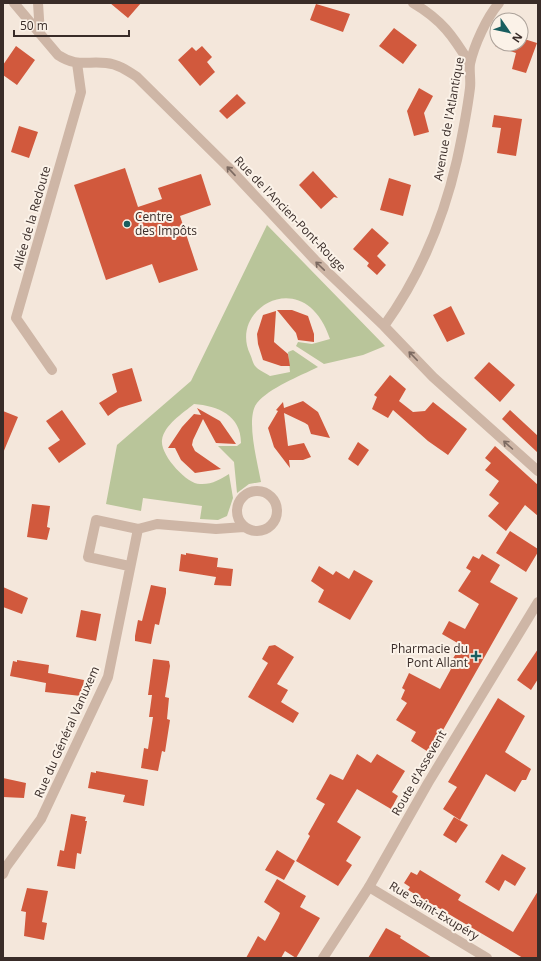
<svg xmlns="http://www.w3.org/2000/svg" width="541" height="961" viewBox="0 0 541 961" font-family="'Open Sans',sans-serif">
  <rect width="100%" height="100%" fill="#f4e7db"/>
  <!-- green -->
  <path fill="#b9c59a" d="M267 225 385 346 363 355 324 364 296 346 298 342 312 344 330 339C305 263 228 308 250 354 252 358 253 365 257 368 260 371 266 373 270 376L290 372 288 352 293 350 318 367C300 376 269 388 257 403 245 418 258 464 261 482L249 484 237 493 234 462 218 446H237L241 443C241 415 218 406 194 404 183 413 164 425 162 440 160 455 187 484 200 484 211 485 221 479 229 474L233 498 227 516 218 520 200 519 202 506 143 498 141 511 106 504 117 445 191 381Z"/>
  <!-- building -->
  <path fill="#d1593d" d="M110 3H141L128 18Z
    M316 4 350 14 343 32 310 20Z
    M394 28 417 45 403 64 379 46Z
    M521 38 537 43 526 73 512 69 516 53 495 46V44H521Z
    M16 46 35 60 17 85 3 75V65Z
    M202 46 212 57 207 62 215 72 200 86 178 60 192 47 196 51Z
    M419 88 433 96 424 113 429 132 414 136 407 111Z
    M237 94 246 103 227 119 219 111Z
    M494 115 522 119 516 156 497 153 501 128 492 127Z
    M19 126 38 132 29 158 11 152Z
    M125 168 138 207 162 199 158 188 201 174 211 205 180 216 198 270 159 283 152 264 106 280 74 185Z
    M313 171 338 198 334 197 321 209 299 185Z
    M389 178 411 185 403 216 380 210Z
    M372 228 389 243 377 256 386 265 377 275 367 266 369 263 353 249Z
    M451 306 465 334 447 342 433 315Z
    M277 310H292L308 316 314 334V342L298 340 296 333Z
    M276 311 274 342 288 354 290 366H281L263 360 258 344 257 334 263 315Z
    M489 362 515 385 500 402 474 378Z
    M132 368 142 401 119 408 108 416 99 403 117 392 112 374Z
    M390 375 406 389 399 401 413 412 425 411 433 402 467 429 448 455 428 441 393 410 388 418 372 409 377 397 374 395Z
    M303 401 318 412 330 438 311 434 308 425 305 423 284 413 288 446 304 443 311 457 303 460H289L290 468 274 447 268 428 278 411 276 410 283 402 284 408Z
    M197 408 220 421 236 444 216 443 203 419 193 440 192 445 195 451 221 469 195 473 181 460 175 448H168L182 427 194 414 201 415Z
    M62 410 86 444 59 463 48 448 60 440 46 421Z
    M510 410 538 436V453L502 419Z
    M3 411 18 417 3 453Z
    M358 442 369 450 358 466 348 459Z
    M495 446 538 485V516L525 505 506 531 488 516 499 503 489 495 499 481 485 470 491 463 485 458Z
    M32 504 50 506 47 527 50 528 47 540 27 537Z
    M510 531 538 549V552L526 572 496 553Z
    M186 553 218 558 216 575 217 567 233 569 231 586 214 585 216 577 179 571 181 554 186 555Z
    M482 554 500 565 490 582 518 598 430 753 411 741 416 732 396 720 407 703 401 699 405 690 402 688 409 673 440 689 451 669 448 667 461 645 442 634 449 621 465 629 479 604 458 591 471 571 466 568 473 556 479 559Z
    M319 566 333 575 336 571 349 579 354 570 373 581 350 620 318 602 324 590 311 581Z
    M151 585 166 588V593L159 625 155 624 151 644 135 641V636L138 620 142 621Z
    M3 587 28 598 22 614 3 607Z
    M81 610 101 614 96 641 76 637Z
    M275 645 294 657 277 684 288 690 281 702 299 713 293 723 248 697 268 663 262 659 269 646Z
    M538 649V679L531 690 517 680Z
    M153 659 169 661 170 666 165 697 169 698 167 719 170 720 165 752 162 751 158 771 141 768 144 748 148 749 153 717H149L152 695H148Z
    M17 660 49 665 47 681 48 673 84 680 81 696 45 692 46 683 10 676 13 661 17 662Z
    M498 698 525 716 505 752 531 769 526 780H522L515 792 486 774 460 820 443 809 457 787 448 782Z
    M357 754 371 763 377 754 405 771 392 792 398 796 391 809 357 789 337 822 361 837 346 861 352 865 338 886 296 861 310 836 308 834 325 804 316 799 330 774 343 780Z
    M96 771 148 780 144 806 123 802 125 795 88 788 91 772 96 773Z
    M3 778 26 783 24 798 3 797Z
    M71 814 86 817 85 821H87L81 854 77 853 75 869 57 866 60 850 64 851Z
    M454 817 468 825 456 843 443 835Z
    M277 850 295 861 284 880 265 870Z
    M502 854 526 868 515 886 505 880 499 891 485 882Z
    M420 870 461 895 458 900 513 932 538 891V958H523L408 890 410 887 404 883 411 872 417 875Z
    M277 879 306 896 300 907 320 918 296 958 285 951 281 958H246L258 936 265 941 278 918 280 913 264 902Z
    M27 888 48 891 42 922 47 923 44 940 24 936 26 912 21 911Z
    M386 928 401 936 400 938 432 958H368Z"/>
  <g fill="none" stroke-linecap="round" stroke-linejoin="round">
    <!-- minor -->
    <path stroke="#ceb6a6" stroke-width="10" d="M14 3 58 55C76 67 87 61 106 63 118 64 128 71 137 77L228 167 315 260 384 326 433 377 538 471
      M38 3 40 34
      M413 3C442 20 453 36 470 64
      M384 326C420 276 443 221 457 160 462 137 467 112 470 88 471 80 469 71 470 64 474 45 487 17 499 3
      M52 370 16 318 81 92 77 63
      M237 511a20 20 0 1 1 40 0a20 20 0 1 1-40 0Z
      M129 566 88 557 96 520 138 529
      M3 874 6 867 41 819 108 677 138 529 157 524 216 529 244 527
      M369 887 487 958"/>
    <!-- tertiary -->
    <path stroke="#ceb6a6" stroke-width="10" d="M323 958 369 887 428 783 538 602"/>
  </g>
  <!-- one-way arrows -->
  <defs><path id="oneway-shaft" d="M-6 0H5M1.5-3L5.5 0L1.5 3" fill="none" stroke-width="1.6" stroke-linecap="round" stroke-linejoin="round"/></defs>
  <g stroke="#7c6a61">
    <use href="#oneway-shaft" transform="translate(231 171) rotate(-133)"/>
    <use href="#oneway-shaft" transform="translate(320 266) rotate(-136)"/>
    <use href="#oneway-shaft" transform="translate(413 356) rotate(-134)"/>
    <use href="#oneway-shaft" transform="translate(508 445) rotate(-138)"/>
  </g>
  <!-- markers -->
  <g fill="#195e5f" stroke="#fbf2e8" stroke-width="1.5">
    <circle cx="127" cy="224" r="4"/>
    <path d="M474 650h4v4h4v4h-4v4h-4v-4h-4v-4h4z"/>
  </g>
  <g text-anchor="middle" stroke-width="4" stroke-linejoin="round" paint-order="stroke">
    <!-- street labels -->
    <g font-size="12" fill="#392c28" stroke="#fbf2e8">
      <text transform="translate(449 119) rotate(-80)" y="4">Avenue de l'Atlantique</text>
      <text transform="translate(290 214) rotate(46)" y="4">Rue de l'Ancien-Pont-Rouge</text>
      <text transform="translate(32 218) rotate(-74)" y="4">Allée de la Redoute</text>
      <text transform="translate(67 732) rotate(-66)" y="4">Rue du Général Vanuxem</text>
      <text transform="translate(419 773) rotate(-60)" y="4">Route d'Assevent</text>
      <text transform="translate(434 911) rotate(31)" y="4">Rue Saint-Exupéry</text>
    </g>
    <!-- poi labels -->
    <g font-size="12" fill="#392c28" stroke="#fbf2e8" text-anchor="start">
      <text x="135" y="221">Centre<tspan x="135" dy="14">des Impôts</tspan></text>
      <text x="468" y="653" text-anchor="end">Pharmacie du<tspan x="468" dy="14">Pont Allant</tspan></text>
    </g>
  </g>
  <!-- border -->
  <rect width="541" height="961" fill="none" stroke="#392c28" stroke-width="8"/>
  <!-- north arrow -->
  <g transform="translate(509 32) rotate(124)"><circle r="19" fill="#fbf2e8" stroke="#ada39b"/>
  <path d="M0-3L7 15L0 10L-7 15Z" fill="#195e5f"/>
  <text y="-6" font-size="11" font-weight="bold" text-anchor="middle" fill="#392c28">N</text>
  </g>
  <!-- scale -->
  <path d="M14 30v6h115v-6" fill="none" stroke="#392c28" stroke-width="2"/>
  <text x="20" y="30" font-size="12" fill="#392c28" stroke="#fbf2e8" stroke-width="3" paint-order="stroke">50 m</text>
</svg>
